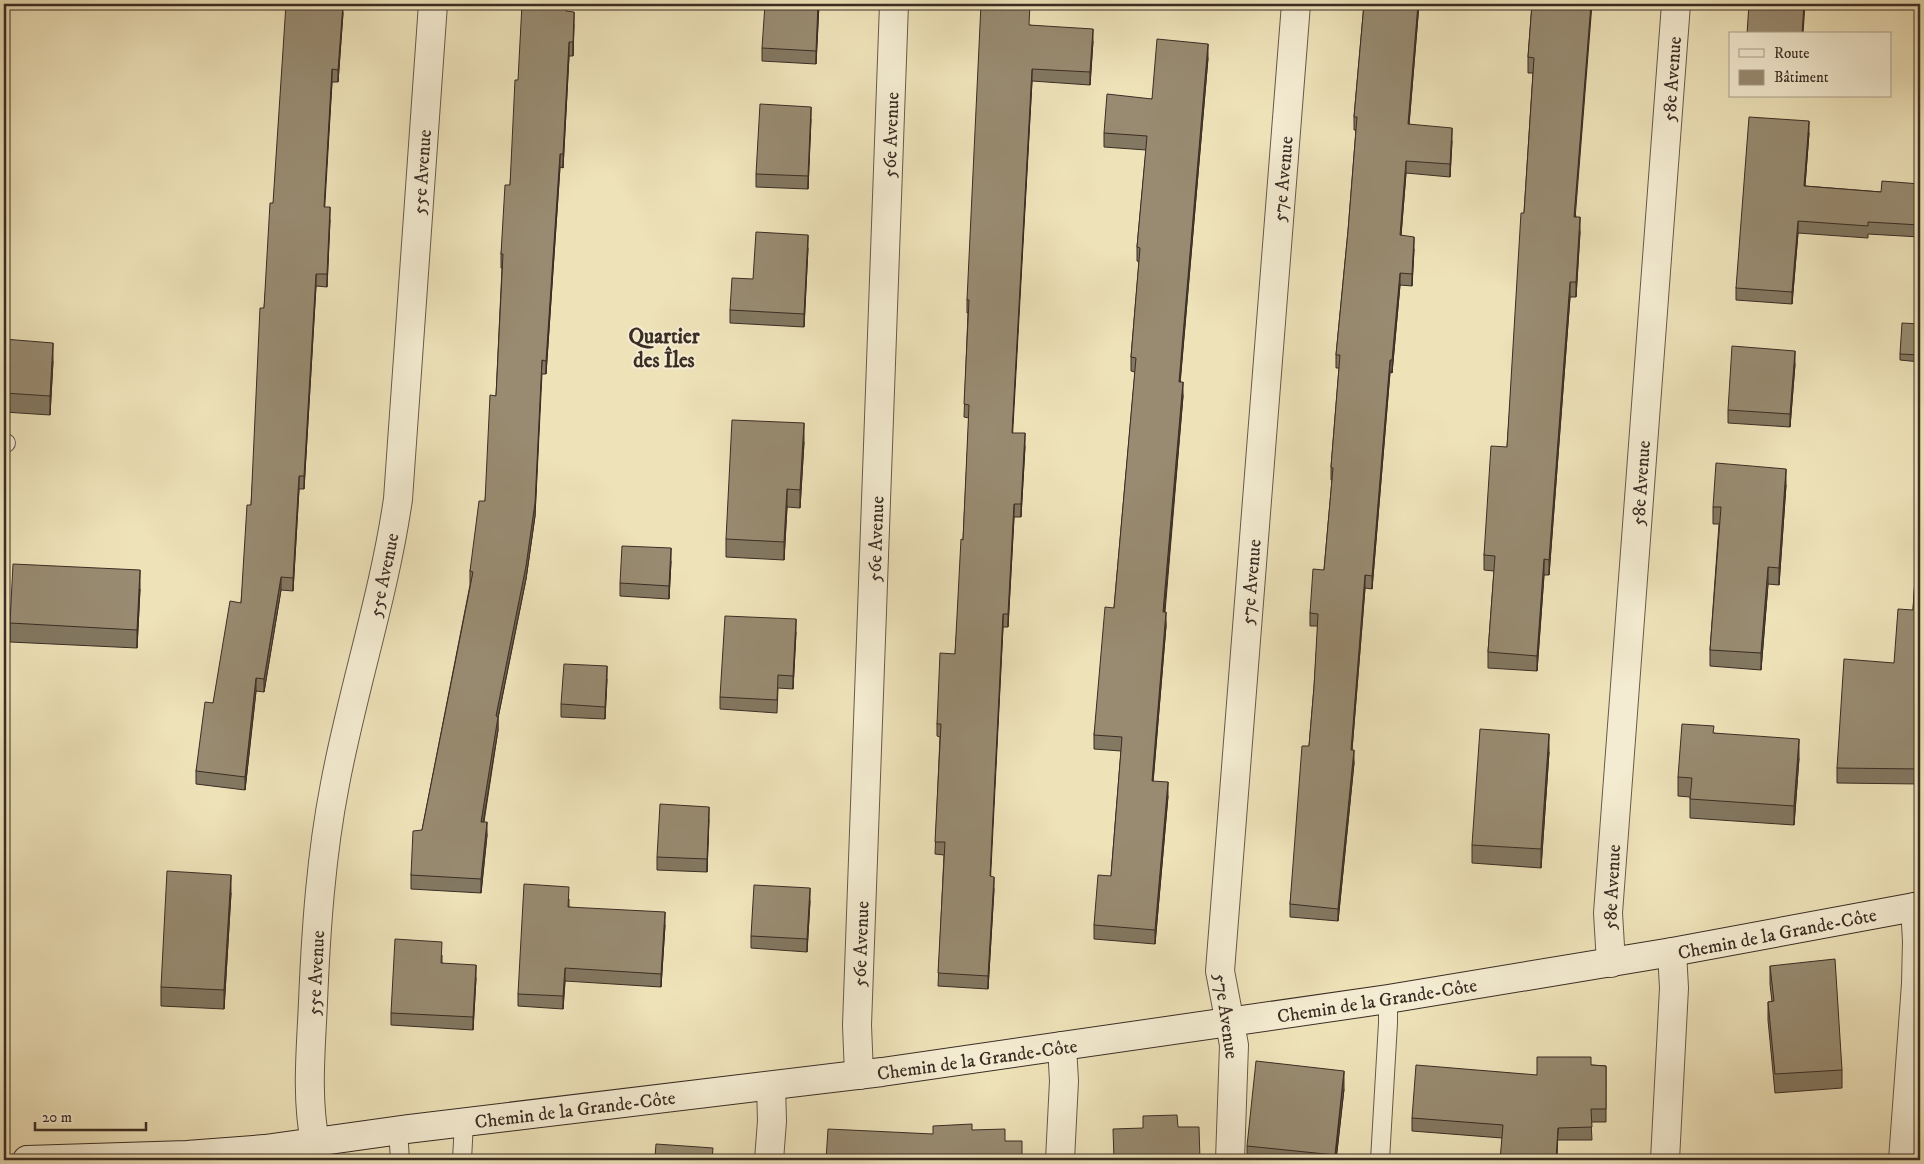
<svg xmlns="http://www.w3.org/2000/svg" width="1924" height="1164" viewBox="0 0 1924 1164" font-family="'IM FELL DW Pica',serif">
  <rect width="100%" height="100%" fill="#eee2b9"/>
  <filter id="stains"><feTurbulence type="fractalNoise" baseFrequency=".004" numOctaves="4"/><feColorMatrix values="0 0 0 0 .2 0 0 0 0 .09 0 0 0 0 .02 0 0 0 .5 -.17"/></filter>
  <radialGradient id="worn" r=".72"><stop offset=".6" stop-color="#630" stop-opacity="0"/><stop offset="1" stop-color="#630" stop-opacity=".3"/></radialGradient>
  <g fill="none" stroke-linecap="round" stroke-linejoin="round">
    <!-- lane casing -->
    <g stroke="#675a49" stroke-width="20">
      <path id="lane" d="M4 443H6
        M398 1130 400 1160
        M315 1142 318 1160
        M462 1160 464 1122
        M1380 1160 1388 1023V999"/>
    </g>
    <!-- street casing -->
    <g stroke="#675a49" stroke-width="30">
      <path id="street" d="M1611 963 1608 913 1676 4
        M859 1075 857 1025 894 4
        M315 1142C306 1096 311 1049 313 1002 316 929 321 856 335 784 353 688 384 596 398 499L433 4
        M769 1160 772 1121 771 1086
        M1060 1160 1064 1081 1062 1046
        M1230 1160 1234 1045 1220 971 1296 4
        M1665 1160 1674 988 1672 952
        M1903 1160 1916 984 1917 941 1915 907"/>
    </g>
    <!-- secondary casing -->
    <g stroke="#3a2d24" stroke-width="30">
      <path id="secondary" d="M27 1160 187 1155 265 1149 408 1129 882 1072 1388 999 1672 952 1920 906"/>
    </g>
    <!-- lane -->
    <use href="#lane" stroke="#f4ecd2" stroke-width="18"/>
    <!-- street -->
    <use href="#street" stroke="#f4ecd2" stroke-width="28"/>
    <!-- secondary -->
    <use href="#secondary" stroke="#f4ecd2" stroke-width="28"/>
  </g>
  <!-- wall -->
  <path fill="#837861" stroke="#3a2d24" d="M819 4 816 64 762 61V48Z
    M1364 4H1419L1409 124 1452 141 1450 177 1406 173 1401 235 1414 249 1412 286 1400 285 1392 373 1390 372 1372 589 1365 588 1352 750 1354 763 1338 921 1290 917V904L1309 746 1314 687 1318 626H1310V613L1324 570 1332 480H1331V467L1339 368H1336V355L1348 231 1356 130H1354V117Z
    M1532 4 1576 217 1580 232 1576 297H1570L1549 575H1544L1537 671 1488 668V652L1494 571 1484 570V555L1507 447 1524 213 1533 73H1528V57Z
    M566 11 574 25 573 56H569L563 168 560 167 546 374H542L535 516 526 579 498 718V730L484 822 487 835 481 893 411 889V875L422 830 470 585V571L485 501 496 396 502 268H501V254L510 185 518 80Z
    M343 13 338 82H332L324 207 330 220 327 287 316 286 304 489H299L293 591 281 590 264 692 256 691 245 790 196 784V771L213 703 241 603 251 505 264 308 273 203Z
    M1030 25 1093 41 1090 85 1032 81 1012 433 1025 446 1021 517H1014L1008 627H1003L990 876 994 889 988 989 938 986 944 855 935 854 940 737 937 736V724L955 654 963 540 969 418 964 417 968 313H967V300Z
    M1208 58 1180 382 1183 396 1165 612 1166 626 1153 781 1168 796 1155 944 1094 939V925L1111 876 1121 751 1094 749V735L1114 608 1135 372 1131 371V357L1139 262 1137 261V247L1146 150 1104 147V133Z
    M811 119 808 189 756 187V174Z
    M1809 133 1805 186 1881 192 1920 184V237L1868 234V238L1798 233 1792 304 1736 300V288Z
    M808 248 804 327 730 323V310L753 279Z
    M1920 324V362L1900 360V354Z
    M4 339 53 361 50 415 4 412Z
    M1795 364 1790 427 1728 423V410Z
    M804 442 800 508 787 507 784 560 726 557V539Z
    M1786 485 1779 585 1768 584 1761 670 1710 666V650L1719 524H1713V507Z
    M1920 501V784L1837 783V768L1894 663 1913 610Z
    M671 561 669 599 620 596V583Z
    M140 589 137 648 10 642V623Z
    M796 632 793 689 778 688 777 713 720 709V697Z
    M607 679 605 719 561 717V704Z
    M1714 733 1799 758 1794 825 1690 818V797L1678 796V777Z
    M1549 752 1541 868 1472 863V845Z
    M709 819 707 872 657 870V857Z
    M231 893 224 1009 161 1006V987Z
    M569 899V907L665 925 661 987 565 981 563 1009 518 1006V994Z
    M810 901 807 952 751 948V936Z
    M442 955V963L476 978 473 1030 391 1025V1013Z
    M1770 966 1842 1070V1088L1775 1093 1768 1020V1002H1772L1770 984Z
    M1591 1065 1606 1066V1122H1591L1592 1140H1558L1502 1138 1412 1131V1118L1537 1075Z
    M1344 1089 1336 1160H1247V1146Z"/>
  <!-- shaded-wall -->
  <path fill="#6a614f" stroke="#3a2d24" d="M343 4V13L338 82V70Z
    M818 4H819L816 64V51Z
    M1418 4H1419L1408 137V124Z
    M1591 4H1592L1574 232V217Z
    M1804 4H1805L1803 34H1802Z
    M574 12V25L573 56V42Z
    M1093 29V41L1090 85V72Z
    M569 42V56L563 168V154Z
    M1208 44V58L1179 396V382Z
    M332 69V82L324 220V207Z
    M1032 69V81L1012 445V433Z
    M811 107V119L808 189V176Z
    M1809 121V133L1804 198V186Z
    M1452 128V141L1450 177V164Z
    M560 154V167L546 374V361Z
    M1406 161V173L1400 248V235Z
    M330 207V220L327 287V274Z
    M1580 217V232L1576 297V282Z
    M1798 221V233L1792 304V292Z
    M808 235V248L804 327V314Z
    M1414 237V249L1412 286V274Z
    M1400 273V285L1392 373V360Z
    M316 274V286L304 489V476Z
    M1570 282V297L1549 575V560Z
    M53 343V361L50 415V396Z
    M1795 351V364L1790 427V414Z
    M542 360 535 516 526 579 498 718V730L481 836V822Z
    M1390 360V372L1372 589V576Z
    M1183 382V396L1163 626V612Z
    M804 423V442L800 508V490Z
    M1025 433V446L1021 517V504Z
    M1786 469V485L1779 585V568Z
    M299 476V489L293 591V578Z
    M787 489V507L784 560V542Z
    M1014 504V517L1008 627V614Z
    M671 548V561L669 599V586Z
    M1544 559V575L1537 671V656Z
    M1768 567V584L1761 670V653Z
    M140 570V589L137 648V630Z
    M1365 575V588L1351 762V750Z
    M281 577V590L264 692V679Z
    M1166 612V626L1152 795V781Z
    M1003 614V627L990 889V876Z
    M796 619V632L793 689V676Z
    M607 666V679L605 719V707Z
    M256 678V691L245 790V777Z
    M1549 734V752L1541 868V849Z
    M1799 739V758L1794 825V806Z
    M1354 750V763L1338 921V909Z
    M1168 782V796L1155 944V930Z
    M709 807V819L707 872V859Z
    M487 822V835L481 893V879Z
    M231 875V893L224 1009V990Z
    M994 877V889L988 989V976Z
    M810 888V901L807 952V939Z
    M665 912V925L661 987V974Z
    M476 965V978L473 1030V1017Z
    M565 968V981L563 1009V996Z
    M1344 1071V1089L1336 1160H1335Z
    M1558 1128 1557 1160H1556Z"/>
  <!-- building -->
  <path fill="#988b71" stroke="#3a2d24" d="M286 4H343L338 70 332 69 324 207H330L327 274H316L304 476H299L293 578 281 577 264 679 256 678 245 777 196 771 205 702 213 703 230 601 241 603 247 505H251L260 308H264L270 203H273Z
    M522 4H566V11L574 12 573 42H569L563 154H560L546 361 542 360 535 503 526 566 496 716 498 717 481 822H487L481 879 411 875 413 831 422 830 473 572 470 571 479 501H485L490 395 496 396 503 254H501L505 185H510L515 80H518Z
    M765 4H818L816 51 762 48Z
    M981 4H1030L1029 25 1093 29 1090 72 1032 69 1012 433H1025L1021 504H1014L1008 614H1003L990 876 994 877 988 976 938 973 945 842H935L941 724H937L940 653 955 654 961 539 963 540 969 405 964 404 969 300H967Z
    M1364 4H1418L1408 124 1452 128 1450 164 1406 161 1400 235 1414 237 1412 274 1400 273 1392 360H1390L1372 576 1365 575 1351 750H1354L1338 909 1290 904 1302 746H1309L1314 687 1318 614 1310 613 1313 569 1324 570 1333 468 1331 467 1340 355H1336L1348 231 1357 117H1354Z
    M1532 4H1591L1574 217H1580L1576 282H1570L1549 560 1544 559 1537 656 1488 652 1495 556 1484 555 1491 446 1507 447 1521 213H1524L1534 58 1528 57Z
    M1749 4H1804L1802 34H1803H1747Z
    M1157 39 1208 44 1179 382H1183L1163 612H1166L1152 781 1168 782 1155 930 1094 925 1098 875 1111 876 1122 737 1094 735 1105 607 1114 608 1136 358 1131 357 1140 248 1137 247 1147 136 1104 133 1107 94 1152 99Z
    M760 104 811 107 808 176 756 174Z
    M1749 117 1809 121 1804 186 1881 192 1882 181 1920 184V225L1868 222V226L1798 221 1792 292 1736 288Z
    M756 232 808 235 804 314 730 310 732 278 753 279Z
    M1902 323 1920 324V355L1900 354Z
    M4 339 53 343 50 396 4 393Z
    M1732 346 1795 351 1790 414 1728 410Z
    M732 420 804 423 800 490 787 489 784 542 726 539Z
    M1716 463 1786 469 1779 568 1768 567 1761 653 1710 650 1721 507H1713Z
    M1920 501V769L1837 768 1844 659 1894 663 1898 609 1913 610Z
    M622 546 671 548 669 586 620 583Z
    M13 564 140 570 137 630 10 623Z
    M725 616 796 619 793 676 778 675 777 700 720 697Z
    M564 664 607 666 605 707 561 704Z
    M1682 724 1714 726 1713 733 1799 739 1794 806 1690 799 1692 778 1678 777Z
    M1480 729 1549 734 1541 849 1472 845Z
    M660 804 709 807 707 859 657 857Z
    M167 871 231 875 224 990 161 987Z
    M524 884 569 887 568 907 665 912 661 974 565 968 563 996 518 994Z
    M754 885 810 888 807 939 751 936Z
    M395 939 442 942 441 963 476 965 473 1017 391 1013Z
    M1835 959 1842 1070 1775 1074 1768 1002 1774 1001 1770 966Z
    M1537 1057H1591V1065L1606 1066V1109H1591L1592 1127 1558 1128 1556 1160H1500L1503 1125 1412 1118 1416 1065 1537 1075Z
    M1256 1061 1344 1071 1335 1155 1247 1146Z
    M1177 1115 1178 1127H1199L1200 1160H1114L1113 1129 1143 1128V1116Z
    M972 1124V1130L1005 1129V1141H1022V1160H826L828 1129 933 1134V1126Z
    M656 1144 713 1148 712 1160H625V1155L655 1157Z
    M1737 1156 1784 1159 1783 1160H1737Z"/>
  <g text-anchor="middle" stroke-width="4" stroke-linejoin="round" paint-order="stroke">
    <!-- street labels -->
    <g font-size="19" fill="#3a2d24" stroke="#f4ecd2">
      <text transform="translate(1671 79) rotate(-86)" y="7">58e Avenue</text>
      <text transform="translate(890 135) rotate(-88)" y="7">56e Avenue</text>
      <text transform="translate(421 172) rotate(-86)" y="7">55e Avenue</text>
      <text transform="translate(1282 179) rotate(-85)" y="7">57e Avenue</text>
      <text transform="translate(1640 483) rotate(-86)" y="7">58e Avenue</text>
      <text transform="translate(875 539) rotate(-88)" y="7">56e Avenue</text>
      <text transform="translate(383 575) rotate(-78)" y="7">55e Avenue</text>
      <text transform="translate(1250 582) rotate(-85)" y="7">57e Avenue</text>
      <text transform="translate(1611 887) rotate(-87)" y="7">58e Avenue</text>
      <text transform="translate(1777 933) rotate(-11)" y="7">Chemin de la Grande-Côte</text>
      <text transform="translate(860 944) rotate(-88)" y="7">56e Avenue</text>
      <text transform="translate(315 973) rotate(-87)" y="7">55e Avenue</text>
      <text transform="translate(1377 1000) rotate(-9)" y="7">Chemin de la Grande-Côte</text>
      <text transform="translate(1227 1016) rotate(82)" y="7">57e Avenue</text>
      <text transform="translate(977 1059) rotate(-8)" y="7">Chemin de la Grande-Côte</text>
      <text transform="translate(575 1109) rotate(-7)" y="7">Chemin de la Grande-Côte</text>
    </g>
    <!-- quarter labels -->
    <g font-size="21" font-weight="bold" fill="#3a2d24" stroke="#f4ecd2">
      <text x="664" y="343">Quartier<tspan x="664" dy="24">des Îles</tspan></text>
    </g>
  </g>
  <!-- margin -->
  <rect width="1924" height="1164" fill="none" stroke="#eee2b9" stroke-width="20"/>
  <rect x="5" y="5" width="1914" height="1154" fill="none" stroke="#3a2d24" stroke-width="2.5"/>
  <rect x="10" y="10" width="1904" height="1144" fill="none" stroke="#3a2d24"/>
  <!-- legend -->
  <rect x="1729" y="32" width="162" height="65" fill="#f4ecd2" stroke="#aaa08c"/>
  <rect x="1739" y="49" width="25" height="8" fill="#f4ecd2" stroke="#aaa08c"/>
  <text x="1774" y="58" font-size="15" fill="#3a2d24">Route</text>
  <rect x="1739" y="70" width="25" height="15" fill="#988b71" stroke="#aaa08c"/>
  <text x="1774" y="82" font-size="15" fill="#3a2d24">Bâtiment</text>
  <!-- scale -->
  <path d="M35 1122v8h111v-8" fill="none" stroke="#3a2d24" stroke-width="2.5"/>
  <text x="42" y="1122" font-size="15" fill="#3a2d24" stroke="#f4ecd2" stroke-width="4" paint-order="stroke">20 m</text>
  <rect width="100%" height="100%" filter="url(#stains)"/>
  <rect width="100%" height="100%" fill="url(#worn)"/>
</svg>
